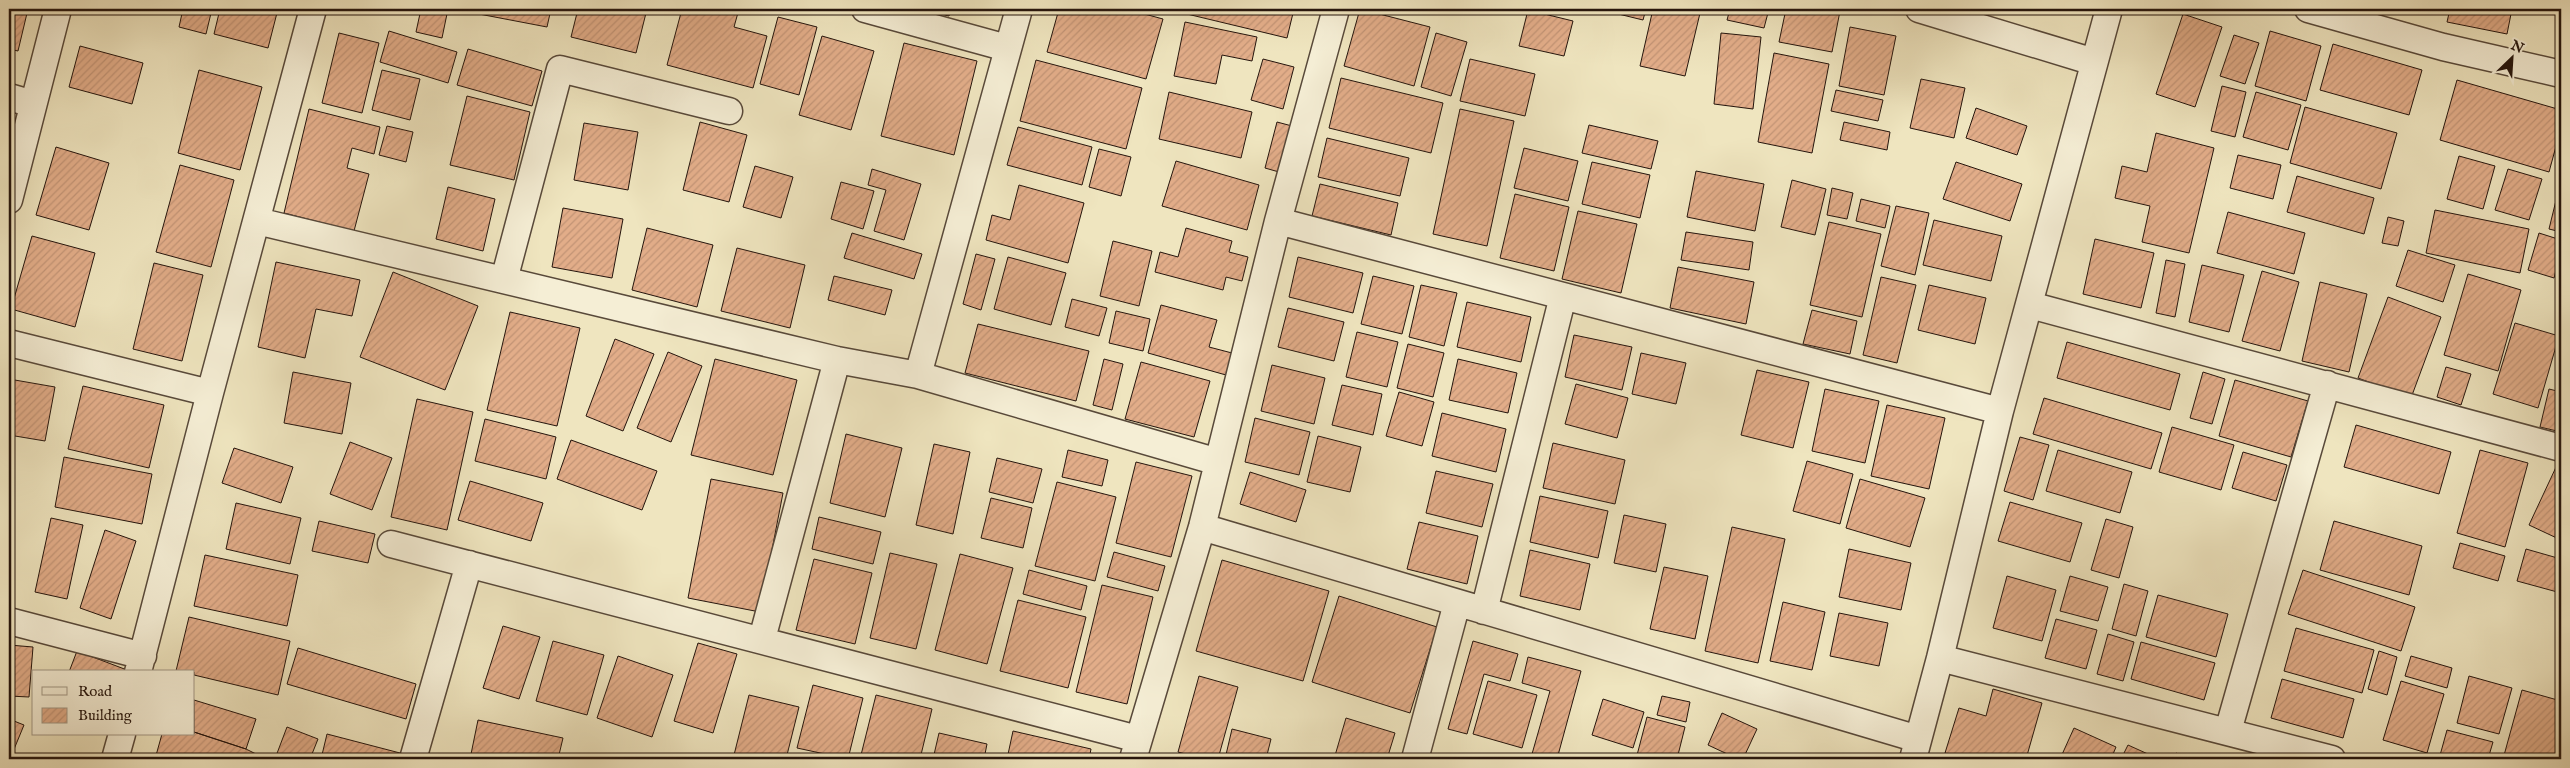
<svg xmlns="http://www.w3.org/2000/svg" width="2570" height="768" viewBox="0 0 2570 768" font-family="'IM FELL English',serif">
  <defs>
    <pattern id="building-hatch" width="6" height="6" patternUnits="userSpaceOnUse" patternTransform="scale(1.25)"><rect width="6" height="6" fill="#e2ad89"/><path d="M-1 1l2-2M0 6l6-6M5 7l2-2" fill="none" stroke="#c29475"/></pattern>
  </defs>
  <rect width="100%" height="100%" fill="#efe5bf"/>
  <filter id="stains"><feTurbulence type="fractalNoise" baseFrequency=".004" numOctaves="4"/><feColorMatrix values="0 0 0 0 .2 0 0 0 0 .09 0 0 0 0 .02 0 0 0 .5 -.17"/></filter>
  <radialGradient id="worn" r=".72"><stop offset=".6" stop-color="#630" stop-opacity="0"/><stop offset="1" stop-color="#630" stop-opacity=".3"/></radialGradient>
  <!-- building -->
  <path fill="url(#building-hatch)" stroke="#25150d" d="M9 9H28L18 51 9 49Z
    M183 9H212L206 34 179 27Z
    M220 9H278L268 48 214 34Z
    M380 9H399L398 13Z
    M421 9H448L442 38 416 32Z
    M480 9H551L547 27 479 14Z
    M578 9H647L636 53 571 37Z
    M682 9H739L734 27 767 36 753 88 667 65Z
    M919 9H951L949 16Z
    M1059 9H1126L1163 19 1146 79 1047 52Z
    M1188 9H1294L1287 38 1187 14Z
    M1360 9 1430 27 1414 86 1344 66Z
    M1598 9H1646L1643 20Z
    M1653 9H1701L1685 76 1640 66Z
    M1730 9H1769L1764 28 1727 20Z
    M1786 9 1840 11 1832 52 1779 42Z
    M2450 9H2512L2507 34 2447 22Z
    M1528 10 1573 21 1564 56 1519 46Z
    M2183 14 2222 27 2195 107 2156 94Z
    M778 17 817 27 799 95 760 84Z
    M1185 22 1257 37 1252 61 1222 55 1216 84 1174 76Z
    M1850 27 1896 36 1884 95 1839 86Z
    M389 31 457 52 448 83 380 62Z
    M2270 31 2321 46 2306 101 2255 86Z
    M339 33 379 43 362 113 322 103Z
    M1436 33 1467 42 1451 96 1421 87Z
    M1721 33 1761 37 1753 109 1714 104Z
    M2234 35 2259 43 2245 84 2220 76Z
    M822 36 874 51 851 130 799 115Z
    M904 43 977 61 954 155 881 136Z
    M2333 44 2422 70 2409 115 2320 90Z
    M80 46 143 63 132 104 69 87Z
    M468 49 542 71 532 106 457 85Z
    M1774 53 1829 64 1812 153 1758 142Z
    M1263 59 1294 67 1283 109 1251 100Z
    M1470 59 1535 74 1525 116 1460 101Z
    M1036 60 1142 88 1126 149 1020 121Z
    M199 70 262 87 240 170 178 153Z
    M382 70 420 79 410 120 372 110Z
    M1341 78 1443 103 1431 153 1329 128Z
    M1921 79 1965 88 1954 138 1910 128Z
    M2457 80 2561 110V128L2549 172 2440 140Z
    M2222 86 2246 92 2235 137 2211 131Z
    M1836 90 1883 100 1878 121 1831 111Z
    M1169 92 1252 112 1241 158 1159 139Z
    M2256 92 2301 105 2288 150 2243 137Z
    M467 96 530 112 514 180 450 165Z
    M2305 107 2397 133 2381 189 2290 163Z
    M1976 108 2027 126 2017 155 1966 138Z
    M309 109 380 127 374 154 352 148 347 168 369 174 354 231 284 213Z
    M1460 109 1514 121 1487 246 1433 234Z
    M700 122 747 135 729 202 683 190Z
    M1277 122 1292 126 1279 172 1265 168Z
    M1844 122 1890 132 1887 150 1840 140Z
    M584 123 638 132 628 190 574 180Z
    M1589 125 1658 141 1651 169 1582 153Z
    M387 126 413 132 406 162 379 155Z
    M1018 127 1092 147 1082 185 1007 165Z
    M2156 133 2214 148 2189 253 2142 242 2150 206 2115 198 2122 166 2147 172Z
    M1327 138 1409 158 1400 196 1318 177Z
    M56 147 109 163 89 230 36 215Z
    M1524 148 1578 161 1568 201 1514 188Z
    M1099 149 1131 157 1121 196 1089 187Z
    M2238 155 2281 165 2273 199 2230 188Z
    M2459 156 2495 166 2483 209 2447 199Z
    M1176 161 1259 185 1247 230 1162 206Z
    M1592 162 1650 175 1640 218 1582 204Z
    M1956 162 2022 184 2010 221 1943 199Z
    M180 165 234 180 211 267 156 252Z
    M755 166 793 177 781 218 743 207Z
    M872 169 921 184 904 240 874 231 886 190 868 185Z
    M2508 169 2542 179 2529 220 2495 210Z
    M1696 171 1764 184 1755 231 1687 217Z
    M2297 176 2374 198 2364 234 2287 212Z
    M1792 180 1826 189 1815 235 1781 227Z
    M2561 180V232L2549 229Z
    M841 182 874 191 863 229 831 219Z
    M1320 184 1398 203 1391 235 1312 216Z
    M1019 185 1084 203 1068 263 986 240 992 215 1010 220Z
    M448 187 495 199 483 251 436 239Z
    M1832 188 1853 193 1847 219 1827 215Z
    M1515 194 1569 207 1554 271 1500 258Z
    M1861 199 1890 206 1885 228 1856 221Z
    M1896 206 1929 213 1915 275 1881 266Z
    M563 208 623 219 612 278 552 267Z
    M2435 210 2529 229 2520 273 2426 253Z
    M1578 211 1637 224 1621 293 1562 279Z
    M2228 212 2305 233 2294 274 2217 253Z
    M2388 217 2404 221 2398 246 2382 243Z
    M1934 220 2002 236 1991 281 1923 265Z
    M1829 222 1881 234 1862 317 1810 305Z
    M647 228 713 245 697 307 632 290Z
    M1186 228 1232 241 1229 252 1248 257 1242 281 1226 277 1223 290 1155 272 1160 252 1178 257Z
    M1686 232 1753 242 1749 270 1681 260Z
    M852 233 922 254 914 279 844 258Z
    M2539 233 2561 240V252L2554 278 2528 270Z
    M32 236 95 253 75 327 11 309Z
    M2095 239 2154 253 2141 308 2083 294Z
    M1113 241 1152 251 1139 306 1100 296Z
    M737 248 805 265 790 328 721 311Z
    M2408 250 2455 265 2443 302 2396 286Z
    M976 254 995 259 981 310 963 304Z
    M1008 257 1066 273 1051 325 994 309Z
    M1298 257 1363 273 1353 313 1289 297Z
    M2166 260 2185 264 2175 317 2156 313Z
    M276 262 360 280 352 316 316 309 305 358 258 347Z
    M154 263 203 275 182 361 133 349Z
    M2202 265 2244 275 2229 332 2189 322Z
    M1678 267 1754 282 1746 324 1670 308Z
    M2262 271 2299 282 2280 351 2242 341Z
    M393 272 478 306 445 390 360 357Z
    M2468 274 2521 290 2498 371 2444 355Z
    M834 276 892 290 885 315 828 300Z
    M1373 276 1414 286 1402 334 1361 324Z
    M1881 277 1916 285 1897 363 1863 355Z
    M2320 282 2367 294 2349 372 2302 361Z
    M1421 285 1457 293 1444 346 1409 337Z
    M1929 285 1986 298 1975 344 1918 330Z
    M2388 297 2441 317 2411 398 2358 378Z
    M1072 299 1107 308 1099 336 1065 327Z
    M1467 302 1531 317 1521 362 1457 347Z
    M1161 305 1217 320 1209 347 1232 353 1226 375 1148 353Z
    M1288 308 1344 322 1334 361 1278 347Z
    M1812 310 1857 321 1850 354 1803 344Z
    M1116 311 1150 319 1143 351 1109 343Z
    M510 312 580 328 557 426 487 410Z
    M2515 323 2559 336 2538 408 2493 394Z
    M978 324 1089 351 1076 401 965 373Z
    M1357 332 1398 342 1387 387 1346 377Z
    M1574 335 1632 347 1622 390 1565 377Z
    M615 339 654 354 623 431 586 416Z
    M2067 342 2180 374 2170 410 2057 378Z
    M1408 344 1444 353 1433 397 1397 388Z
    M668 352 702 366 671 442 637 428Z
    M1641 353 1686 363 1676 404 1632 394Z
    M715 359 797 380 773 475 691 455Z
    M1104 359 1123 364 1112 410 1093 405Z
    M1458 359 1517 373 1508 413 1449 400Z
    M1141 362 1210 381 1194 437 1125 419Z
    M1272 365 1325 378 1314 424 1261 411Z
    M2446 367 2471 374 2461 405 2437 397Z
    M1757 370 1809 382 1793 448 1741 435Z
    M293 372 351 383 342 434 284 423Z
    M2203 372 2225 379 2212 424 2190 418Z
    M9 379 55 387 45 441 9 435Z
    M2235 380 2308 401 2291 457 2219 436Z
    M1576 384 1628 398 1617 438 1565 424Z
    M1342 385 1382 394 1373 435 1332 425Z
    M83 386 164 405 149 468 68 449Z
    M1825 389 1879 401 1865 463 1812 451Z
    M2549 389 2561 392V432L2540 427Z
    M1399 392 1434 402 1422 446 1386 436Z
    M2044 398 2162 433 2151 469 2033 434Z
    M417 399 473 412 447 530 391 517Z
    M1887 405 1945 418 1929 489 1871 476Z
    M1442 413 1506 429 1496 472 1432 456Z
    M1255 418 1310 432 1299 475 1245 462Z
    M485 419 556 437 546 479 475 461Z
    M2356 425 2451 452 2439 494 2344 467Z
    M2172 427 2234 445 2221 490 2159 472Z
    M846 434 902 448 885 517 830 503Z
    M1318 436 1361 447 1350 492 1307 482Z
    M2020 437 2049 445 2033 500 2004 491Z
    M571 440 657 471 642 510 557 479Z
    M350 442 392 458 372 510 330 494Z
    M1553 443 1625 460 1615 504 1543 488Z
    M934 444 970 452 953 534 916 525Z
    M234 448 293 467 281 503 222 483Z
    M1068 450 1108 460 1102 486 1062 477Z
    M2058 450 2132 472 2120 513 2046 491Z
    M2480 450 2528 463 2505 547 2457 533Z
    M2243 452 2287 465 2276 501 2232 488Z
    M64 457 152 474 142 524 55 507Z
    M997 458 1042 469 1033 503 989 492Z
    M1807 461 1853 474 1840 524 1793 511Z
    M1136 462 1192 476 1171 557 1116 543Z
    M2557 465 2561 466V540L2529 525Z
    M1436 471 1493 484 1482 527 1426 513Z
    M1250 472 1306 490 1296 522 1240 504Z
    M711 479 783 493 760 612 688 598Z
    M1860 479 1925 498 1910 547 1846 528Z
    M470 481 543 503 531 541 458 520Z
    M1057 482 1116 497 1095 581 1035 566Z
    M1540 496 1608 511 1598 558 1530 542Z
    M991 498 1032 508 1023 548 981 538Z
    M2010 502 2082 523 2070 562 1998 541Z
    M236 503 301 518 290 564 226 549Z
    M1624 515 1666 524 1656 572 1614 563Z
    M819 517 881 532 873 564 812 549Z
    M51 518 83 525 67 599 35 592Z
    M2106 519 2133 527 2119 578 2091 570Z
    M319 521 375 534 368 563 312 551Z
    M2334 521 2422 546 2409 595 2320 570Z
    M1419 522 1478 536 1467 584 1407 569Z
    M1732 527 1785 539 1758 663 1705 651Z
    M105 530 136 541 111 619 80 608Z
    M2460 543 2505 556 2498 581 2453 568Z
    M1849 549 1911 563 1901 610 1839 597Z
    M2526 549 2561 559V593L2517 581Z
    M1530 550 1590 564 1580 610 1520 596Z
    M1114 552 1165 566 1158 591 1107 577Z
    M890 553 937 564 916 649 870 638Z
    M960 554 1013 568 987 664 935 650Z
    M205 555 298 575 287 626 194 606Z
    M814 559 872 573 855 644 796 630Z
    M1222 560 1329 591 1303 681 1196 651Z
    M1664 567 1708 576 1695 639 1650 629Z
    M1029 570 1087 586 1081 610 1023 594Z
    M2303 570 2415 607 2401 651 2288 614Z
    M2007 576 2056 590 2042 641 1993 628Z
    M2070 576 2108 587 2098 621 2060 611Z
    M2124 584 2148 591 2136 636 2112 629Z
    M1102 585 1153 597 1127 704 1076 692Z
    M2158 595 2228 614 2216 657 2146 637Z
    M1339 596 1437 627 1410 713 1312 682Z
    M1018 600 1086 617 1068 688 1000 671Z
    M1783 602 1825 612 1812 670 1770 661Z
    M1839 613 1888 623 1879 666 1830 656Z
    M189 617 290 641 278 695 194 675V672L176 671Z
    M2056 619 2097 630 2086 669 2045 658Z
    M503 626 540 637 519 699 483 688Z
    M2296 628 2374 650 2362 693 2284 671Z
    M2108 634 2134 642 2123 681 2097 674Z
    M553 641 604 655 587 715 536 701Z
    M1473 641 1518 654 1510 681 1484 674 1467 734 1448 729Z
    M2141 642 2215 663 2204 700 2131 679Z
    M698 643 737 654 713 733 674 721Z
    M9 645 33 647 29 697 9 696Z
    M298 648 416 684 406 719 287 684Z
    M77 651 127 670 126 672H69Z
    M2379 651 2397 657 2387 695 2368 689Z
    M618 656 673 675 652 737 597 718Z
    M2411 656 2452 668 2447 688 2405 676Z
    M1528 657 1581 671 1557 759 1532 754 1550 691 1522 683Z
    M1199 676 1238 687 1218 759H1203L1178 752Z
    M2469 676 2512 688 2499 734 2457 723Z
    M2282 679 2354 699 2343 738 2271 718Z
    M1488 681 1537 695 1522 748 1473 734Z
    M2401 681 2444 694 2427 753 2383 740Z
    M813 685 863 698 848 759 797 748Z
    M1993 689 2042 703 2026 759H1965L1945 753 1959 708 1986 716Z
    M2522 690 2561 701V759H2503Z
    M749 695 799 707 786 759H733Z
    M876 695 932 709 920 759H860Z
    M1662 696 1690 702 1686 722 1657 715Z
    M1603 699 1644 712 1633 748 1592 735Z
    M194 700 256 719 246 749 194 732Z
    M1722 713 1757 729 1743 759H1738L1708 745Z
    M1647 717 1685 727 1677 759H1636Z
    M1346 718 1395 733 1387 759H1334Z
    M9 719 24 725 10 759H9Z
    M478 720 563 738 558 759H470Z
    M287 727 318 739 310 759H286L276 756Z
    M2074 728 2116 747 2111 759H2060Z
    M1232 729 1271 739 1266 759H1225Z
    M2447 730 2493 742 2488 759H2439Z
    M1013 731 1091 749 1089 759H1007Z
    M194 732 246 749 258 755 257 759H155L162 734H194Z
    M939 733 987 744 984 759H933Z
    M327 734 400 753 398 759H321Z
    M2128 745 2159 759H2121Z
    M2176 753 2189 759H2173Z
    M1279 754 1297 759H1277Z
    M1696 754 1719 759H1695Z"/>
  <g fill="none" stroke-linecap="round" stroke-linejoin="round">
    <!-- street casing -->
    <g stroke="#58493a" stroke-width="29">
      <path id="street" d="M865 9 1007 48
        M1919 9 2094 62
        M2308 9 2443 47 2561 74
        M9 97 33 104
        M9 200 58 9
        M257 221 837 360 918 375 1218 462
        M1278 221 2000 411
        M504 280 560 69 729 111
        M2030 305 2561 448
        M9 343 210 393
        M918 375 1019 9
        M1202 527 1918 739
        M391 544 1138 739
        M1484 611 1563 296
        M9 621 143 656
        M762 639 837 360
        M1940 658 2332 759
        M138 672 210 393 313 9
        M2228 731 2327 384
        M115 759 122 734
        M413 759 469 564
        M1133 759 1202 527 1278 221 1336 9
        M1415 759 1457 603
        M1913 759 1940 658 2000 411 2109 9"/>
    </g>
    <!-- street -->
    <use href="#street" stroke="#f5eed5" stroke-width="26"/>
  </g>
  <!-- margin -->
  <rect width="2570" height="768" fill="none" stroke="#efe5bf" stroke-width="30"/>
  <rect x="10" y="10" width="2550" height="748" fill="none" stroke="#25150d" stroke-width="2.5"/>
  <rect x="15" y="15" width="2540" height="738" fill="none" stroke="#25150d"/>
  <!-- legend -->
  <rect x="32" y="670" width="162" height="65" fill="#f5eed5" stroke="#a29785"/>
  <rect x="42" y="687" width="25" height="8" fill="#f5eed5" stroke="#a29785"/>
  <text x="78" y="696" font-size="15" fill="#25150d">Road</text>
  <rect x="42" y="708" width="25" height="15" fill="url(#building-hatch)" stroke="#a29785"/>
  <text x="78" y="720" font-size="15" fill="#25150d">Building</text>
  <!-- north arrow -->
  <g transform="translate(2512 58) rotate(25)" stroke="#f5eed5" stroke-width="4" paint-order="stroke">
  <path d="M0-4L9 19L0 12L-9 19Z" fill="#25150d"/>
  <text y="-8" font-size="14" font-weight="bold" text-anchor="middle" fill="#25150d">N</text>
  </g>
  <rect width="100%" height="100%" filter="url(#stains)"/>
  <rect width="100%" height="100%" fill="url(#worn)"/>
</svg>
